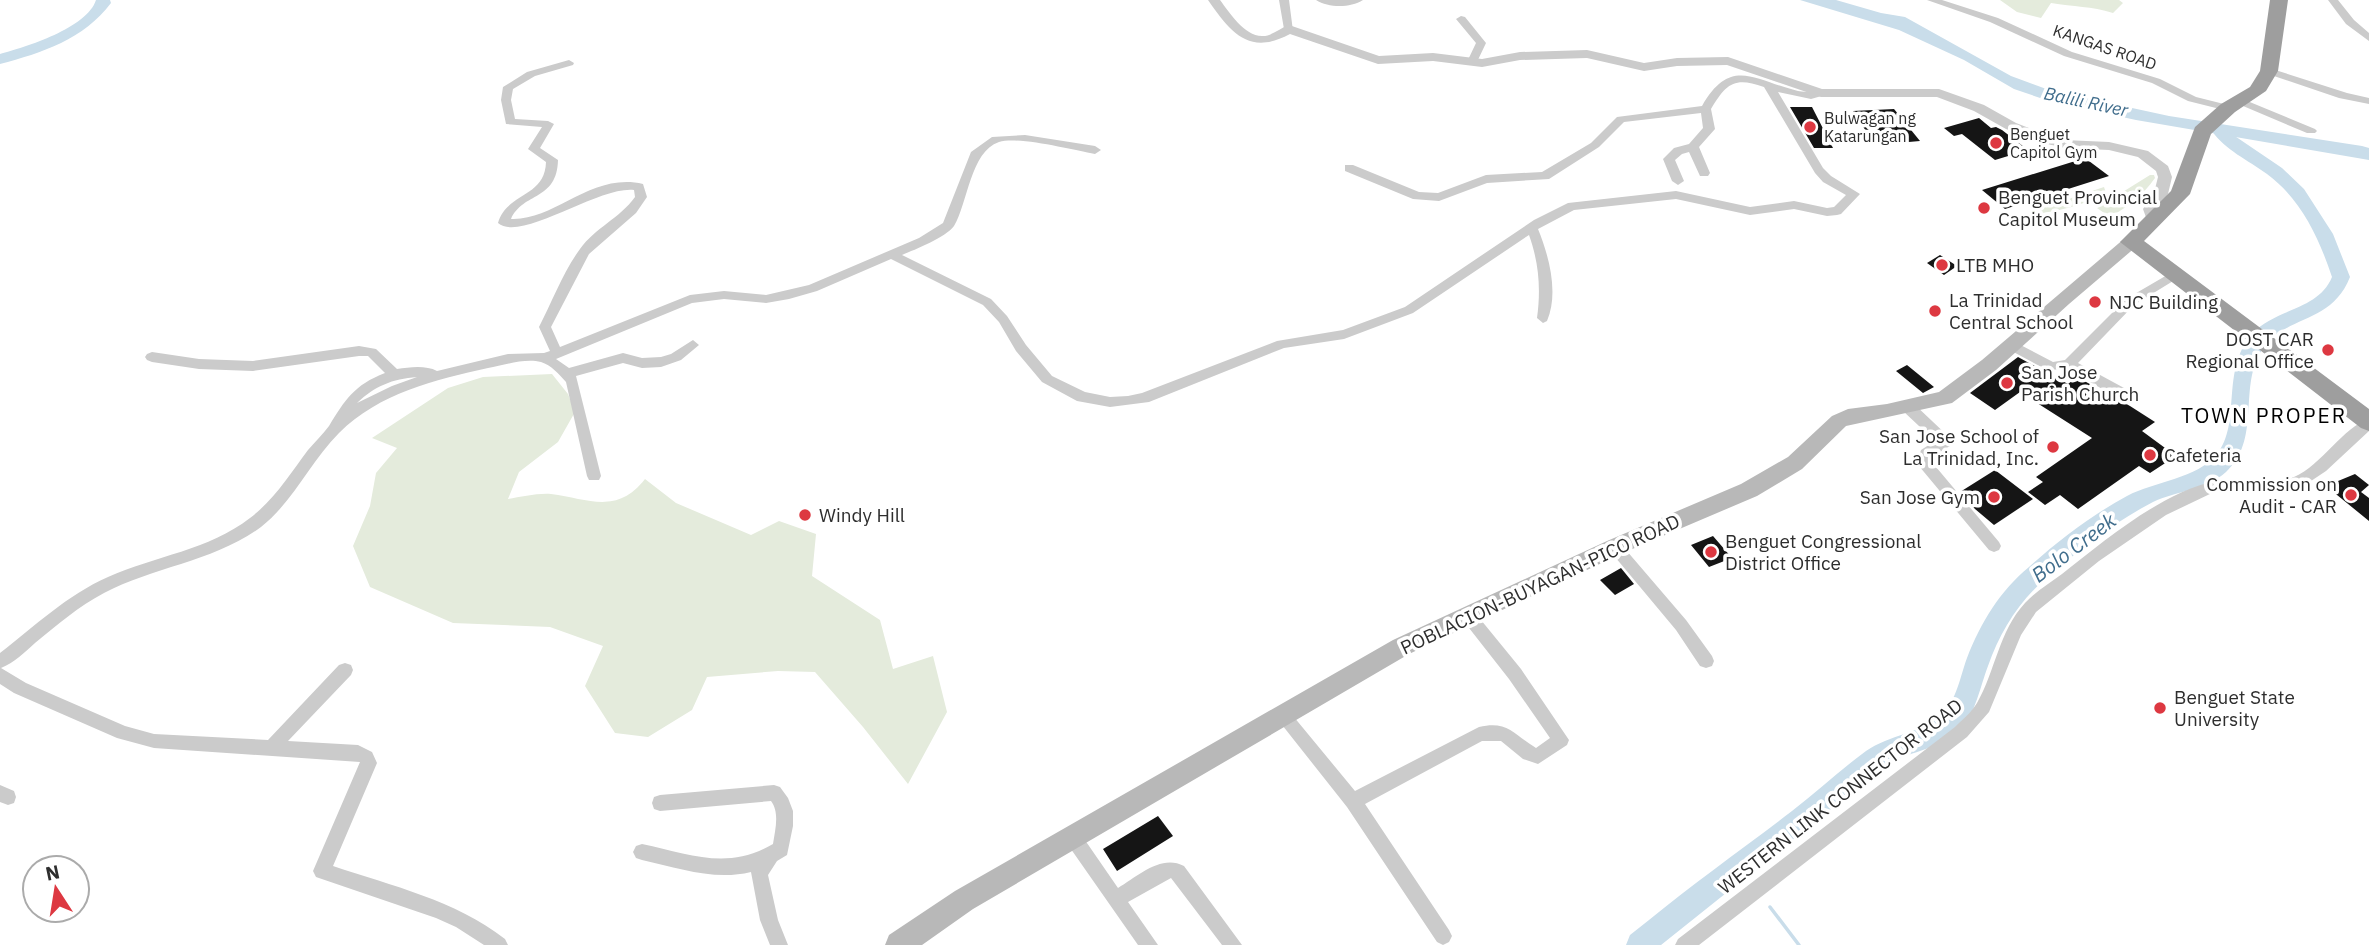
<svg xmlns="http://www.w3.org/2000/svg" width="2369" height="945" viewBox="0 0 2369 945" font-family="'IBM Plex Sans',sans-serif">
  <rect width="100%" height="100%" fill="#fff"/>
  <!-- green -->
  <path fill="#e4ebdc" d="M2000 0H2119L2123 3 2113 13C2091 6 2074 7 2051 3L2041 18 2017 12Z
    M2150 175H2154L2155 178C2142 196 2129 206 2110 217L2097 208Z
    M2104 187 2106 193C2084 205 2059 211 2035 214L2032 211Z
    M552 374 568 394 575 412 558 442 519 472 508 499C521 497 537 493 551 494 589 499 617 515 645 479L676 503 751 535 779 521 816 534 812 576 880 620 893 669 933 656 947 712 908 784 863 727 815 672 778 671 707 677 692 710 648 737 615 733 585 686 603 646 550 627 453 623 370 587 353 546 370 506 376 473 397 448 372 438 448 388 483 377Z"/>
  <!-- water -->
  <path fill="#c9ddea" d="M1800 0H1836L1881 13 1905 17 2011 76 2049 90 2169 116 2362 146 2369 148V160L2136 120 2049 101 2014 89 1964 60 1899 30Z"/>
  <g fill="none" stroke-linecap="round" stroke-linejoin="round">
    <!-- stream -->
    <path stroke="#c9ddea" stroke-width="3.5" d="M1738 866 1748 877
      M1770 907 1799 945"/>
    <!-- river -->
    <path fill="#c9ddea" fill-rule="evenodd" d="M96 0H110L111 3C84 39 42 53 0 64V54C26 47 87 28 96 0Z
      M2220 126 2282 168 2304 189 2333 234 2350 277C2331 326 2282 314 2260 353 2239 390 2261 440 2226 472 2206 490 2176 491 2153 502 2114 522 2078 551 2045 579 2018 603 2000 632 1988 666 1980 687 1976 712 1961 729 1942 749 1908 751 1885 766L1661 945H1626L1630 935 1649 920C1695 882 1744 848 1792 811 1817 792 1840 770 1866 751 1889 735 1924 732 1941 715 1957 700 1960 677 1967 658 1981 622 2000 591 2029 567 2059 540 2092 515 2127 496 2155 481 2197 479 2217 454 2242 423 2220 371 2252 334 2275 308 2318 311 2332 277 2319 238 2301 199 2267 174 2248 160 2225 150 2212 131Z"/>
  </g>
  <!-- building -->
  <path fill="#151515" d="M1790 107H1812L1833 148H1814Z
    M1894 109 1920 141 1875 145 1853 111Z
    M1979 118 1991 128 1996 127 2002 130 2028 150 1995 160 1962 134 1954 136 1944 128Z
    M2085 158 2109 176 2005 209 1982 190Z
    M1940 255 1957 266 1944 275 1927 263Z
    M2018 357 2068 384 2077 377 2130 406 2155 422 2142 431 2176 456 2150 473 2139 466 2078 509 2060 495 2045 505 2028 492 2043 482 2036 477 2092 438 2020 392 1995 410 1970 393Z
    M1907 365 1934 387 1923 393 1896 371Z
    M1995 470 2033 499 1994 525 1975 509 1960 492Z
    M2355 474 2369 485 2361 492 2369 498V521L2326 486Z
    M1713 536 1732 558 1709 567 1691 545Z
    M1621 568 1634 584 1615 595 1600 580Z
    M1158 816 1173 836 1117 871 1103 849Z"/>
  <g fill="none" stroke-linecap="round" stroke-linejoin="round">
    <!-- minor -->
    <path fill="#cbcbcb" fill-rule="evenodd" d="M1279 0H1289L1293 31 1284 29Z
      M1316 0H1363C1350 8 1329 8 1316 0Z
      M1927 0H1942L1998 18 2072 52 2160 79 2196 97 2232 106 2233 108 2228 111 2188 101 2152 83 2064 56 1990 22Z
      M2328 0H2338L2354 20 2369 33V41L2346 24Z
      M1461 16 1465 17 1486 43 1476 64 1472 65 1467 62 1476 43 1456 19Z
      M569 60 574 63 573 65 535 76 513 89 511 100 515 119 548 121 554 124 540 148 558 160C557 201 523 192 511 219 555 221 591 172 643 184L647 197 636 213 589 254 551 327 560 347 690 295 724 291 766 295 809 285 919 238 943 223 971 152 992 137 1025 135 1095 146 1101 150 1095 154C1072 150 1019 136 999 142 970 152 968 203 954 226 945 238 916 249 902 255L991 299 1007 316 1026 345 1052 376 1085 392 1110 397 1128 396 1142 393 1277 341 1343 330 1405 307 1534 220 1568 203 1676 191 1750 207 1794 201 1827 208 1834 207 1846 195 1823 182 1815 173 1764 87C1734 76 1726 84 1711 109L1715 129 1699 147 1710 173 1708 176H1700L1689 152 1682 154 1675 160 1684 181 1678 185 1672 181 1663 159 1674 148 1689 144 1703 128 1701 113 1624 122 1599 147 1549 179 1487 183 1439 201 1413 199 1345 171V165H1353L1419 192 1438 193 1486 175 1542 172 1591 143 1617 117 1702 106C1731 55 1755 81 1798 91 1807 93 1816 90 1825 91V95L1811 99 1778 92 1823 168 1831 176 1860 194 1841 214 1837 215 1827 216 1794 209 1750 215 1676 199 1574 210 1538 229C1549 256 1559 293 1547 321L1543 323 1537 318C1541 289 1539 263 1529 235L1413 313 1344 339 1284 348 1149 402 1110 407 1077 401 1042 382 1016 351 999 322 983 305 891 259 817 291 789 299 766 303 724 299 692 303 556 359 569 368 623 353 642 358 661 357 671 354 693 340 699 345 681 360 661 367 642 368 623 363 576 376 601 476 599 480H589L587 476 566 382C559 374 551 365 541 362 525 358 504 365 488 368 435 380 379 393 339 433 310 462 293 502 261 527 215 561 154 567 104 593 79 606 57 625 35 643 25 652 14 663 1 668L26 683 125 726 154 734 268 740 339 665 345 663 351 665 353 670 351 675 288 741 358 745 372 752 377 763 333 866C392 886 455 900 505 939L508 945H484L456 927 436 918 316 877 313 871 360 762 154 748 117 738 14 693 0 684V653C35 626 67 595 108 577 155 556 209 550 250 518 274 500 290 474 308 450 315 442 323 434 329 426 345 400 354 385 385 373L368 356H359L253 371 199 369 152 362 147 360 145 357 147 354 152 352 199 359 253 361 359 346 376 349 397 369C410 367 426 365 437 371L508 354 544 353 550 351 539 327C552 302 563 272 580 249 595 228 620 218 635 197L634 190C598 186 521 243 498 223 507 192 545 198 546 162L528 149 542 127 506 124 501 100 503 87 527 72ZM417 377 392 386 357 403C375 386 392 379 417 377Z
      M2269 68 2347 93 2369 98V104L2339 98 2265 73 2264 71Z
      M2240 98 2315 129 2317 131 2315 133H2307L2236 103 2235 101Z
      M2174 271 2178 272 2180 275 2178 278 2134 305 2078 363 2137 395 2139 399 2137 403H2127L2067 369 2047 370 2006 348 2005 345 2011 340 2053 362 2065 360 2126 299Z
      M1908 402 1913 403 1950 438 1952 442 1950 446 1932 457 1931 461 1999 542 2001 546 1999 550 1994 552 1989 550 1919 466 1917 462 1921 450 1935 441 1903 411 1901 407Z
      M2369 419V431L2326 471 2305 485 2279 492 2229 490 2212 493 2166 515 2099 561 2036 612 2021 635 1989 712 1967 737 1699 945H1675L1678 939 1955 727C1963 719 1971 713 1977 703 1995 672 1999 631 2025 603 2035 592 2050 583 2062 574 2105 540 2161 493 2215 481 2241 475 2270 488 2294 477 2322 465 2343 427 2369 419Z
      M1615 541 1620 543 1686 620 1712 656 1714 661 1712 666 1706 668 1700 666 1676 630 1610 551 1608 547 1610 543Z
      M1467 607 1472 609 1521 669 1569 740 1567 745 1538 764 1523 759 1501 741H1482L1365 804 1449 930 1452 936 1449 942 1443 945 1437 942 1347 807 1275 716 1277 711 1283 709 1289 711 1355 791 1479 727C1508 720 1514 735 1536 748L1550 738 1509 679 1462 619 1459 614 1462 609Z
      M0 785 14 791 16 797 14 803 8 805 0 802Z
      M774 785 780 787 788 798 793 811V826L787 855 777 861 768 875 778 920 788 945H770L760 920 751 872C714 881 679 868 642 860L636 858 633 852 636 846 642 844C689 854 728 871 773 844 775 830 780 813 771 801L660 811 654 809 652 803 654 797 660 795Z
      M1072 828 1078 830 1118 888C1138 876 1161 854 1184 866L1242 945H1222L1171 878 1128 902 1158 945H1138L1066 842 1063 836 1066 830Z"/>
    <!-- tertiary -->
    <path fill="#cbcbcb" fill-rule="evenodd" d="M1208 0H1220C1229 12 1245 37 1263 36 1272 36 1280 28 1289 25L1379 56 1433 53 1482 59 1520 52 1587 50 1644 63 1677 58 1728 57 1822 89H1939L1984 105 2016 123 2049 136 2064 140 2109 142 2148 151 2168 166 2172 177 2168 194 2157 209 2160 220 2153 225 2148 223 2143 209 2154 193 2158 177 2156 171 2138 157 2109 150 2064 148 2039 142 2006 129 1974 111 1937 97H1821L1727 65 1677 66 1644 71 1587 58 1520 60 1482 67 1433 61 1378 64 1290 34C1249 56 1231 33 1208 0Z"/>
    <!-- secondary -->
    <path fill="#b8b8b8" fill-rule="evenodd" d="M2131 236 2137 238 2140 242 2137 246 2069 304 1996 370 1952 403 1846 426 1802 469 1757 496 1623 553 1409 654 973 909 922 945H885L889 935 955 891 1393 640 1607 541 1741 484 1788 457 1832 416 1848 409 1887 404 1939 392 1982 360 2125 238Z"/>
    <!-- trunk -->
    <path fill="#9e9e9e" fill-rule="evenodd" d="M2270 0H2288L2278 71 2266 91 2235 112 2211 134 2190 194 2144 241 2369 409V431L2361 428 2120 242 2171 191 2195 127 2221 104 2250 87 2260 71Z"/>
  </g>
  <!-- markers -->
  <g fill="#dd3841" stroke="#fff" stroke-width="2.5">
    <circle cx="1810" cy="127" r="7"/>
    <circle cx="1996" cy="143" r="7"/>
    <circle cx="1984" cy="208" r="7"/>
    <circle cx="1942" cy="265" r="7"/>
    <circle cx="2095" cy="302" r="7"/>
    <circle cx="1935" cy="311" r="7"/>
    <circle cx="2328" cy="350" r="7"/>
    <circle cx="2007" cy="383" r="7"/>
    <circle cx="2053" cy="447" r="7"/>
    <circle cx="2150" cy="455" r="7"/>
    <circle cx="2351" cy="495" r="7"/>
    <circle cx="1994" cy="497" r="7"/>
    <circle cx="805" cy="515" r="7"/>
    <circle cx="1711" cy="552" r="7"/>
    <circle cx="2160" cy="708" r="7"/>
  </g>
  <g text-anchor="middle" stroke-width="7" stroke-linejoin="round" paint-order="stroke">
    <!-- far-street labels -->
    <g font-size="16" fill="#2e2e2e" stroke="#fff">
      <text transform="translate(2105 47) rotate(19)" y="6">KANGAS ROAD</text>
    </g>
    <!-- far-poi labels -->
    <g font-size="16" fill="#2e2e2e" stroke="#fff" text-anchor="start">
      <text x="1824" y="124">Bulwagan ng<tspan x="1824" dy="18">Katarungan</tspan></text>
      <text x="2010" y="140">Benguet<tspan x="2010" dy="18">Capitol Gym</tspan></text>
    </g>
    <!-- far-water labels -->
    <g font-size="18" font-style="italic" fill="#406d8c" stroke="#fff">
      <text transform="translate(2086 102) rotate(12)" y="6">Balili River</text>
    </g>
    <!-- poi labels -->
    <g font-size="19" fill="#2e2e2e" stroke="#fff" text-anchor="start">
      <text x="1998" y="204">Benguet Provincial<tspan x="1998" dy="22">Capitol Museum</tspan></text>
      <text x="1956" y="272">LTB MHO</text>
      <text x="1949" y="307">La Trinidad<tspan x="1949" dy="22">Central School</tspan></text>
      <text x="2109" y="309">NJC Building</text>
      <text x="2314" y="346" text-anchor="end">DOST CAR<tspan x="2314" dy="22">Regional Office</tspan></text>
      <text x="2021" y="379">San Jose<tspan x="2021" dy="22">Parish Church</tspan></text>
      <text x="2039" y="443" text-anchor="end">San Jose School of<tspan x="2039" dy="22">La Trinidad, Inc.</tspan></text>
      <text x="2164" y="462">Cafeteria</text>
      <text x="2337" y="491" text-anchor="end">Commission on<tspan x="2337" dy="22">Audit - CAR</tspan></text>
      <text x="1980" y="504" text-anchor="end">San Jose Gym</text>
      <text x="819" y="522">Windy Hill</text>
      <text x="1725" y="548">Benguet Congressional<tspan x="1725" dy="22">District Office</tspan></text>
      <text x="2174" y="704">Benguet State<tspan x="2174" dy="22">University</tspan></text>
    </g>
    <!-- street labels -->
    <g font-size="19" fill="#2e2e2e" stroke="#fff">
      <text transform="translate(1540 584) rotate(-25)" y="7">POBLACION-BUYAGAN-PICO ROAD</text>
      <text transform="translate(1840 796) rotate(-38)" y="7">WESTERN LINK CONNECTOR ROAD</text>
    </g>
    <!-- neighbourhood labels -->
    <g font-size="21" letter-spacing="2" fill="#000" stroke="#fff">
      <text x="2264" y="423">TOWN PROPER</text>
    </g>
    <!-- water labels -->
    <g font-size="21" font-style="italic" fill="#406d8c" stroke="#fff">
      <text transform="translate(2074 548) rotate(-37)" y="7">Bolo Creek</text>
    </g>
  </g>
  <!-- north arrow -->
  <g transform="translate(56 889) rotate(348)"><circle r="33" fill="#ffffff" stroke="#ababab" stroke-width="2"/>
  <path d="M0-5L12 26L0 18L-12 26Z" fill="#dd3841"/>
  <text y="-10" font-size="19" font-weight="bold" text-anchor="middle" fill="#2e2e2e">N</text>
  </g>
</svg>
